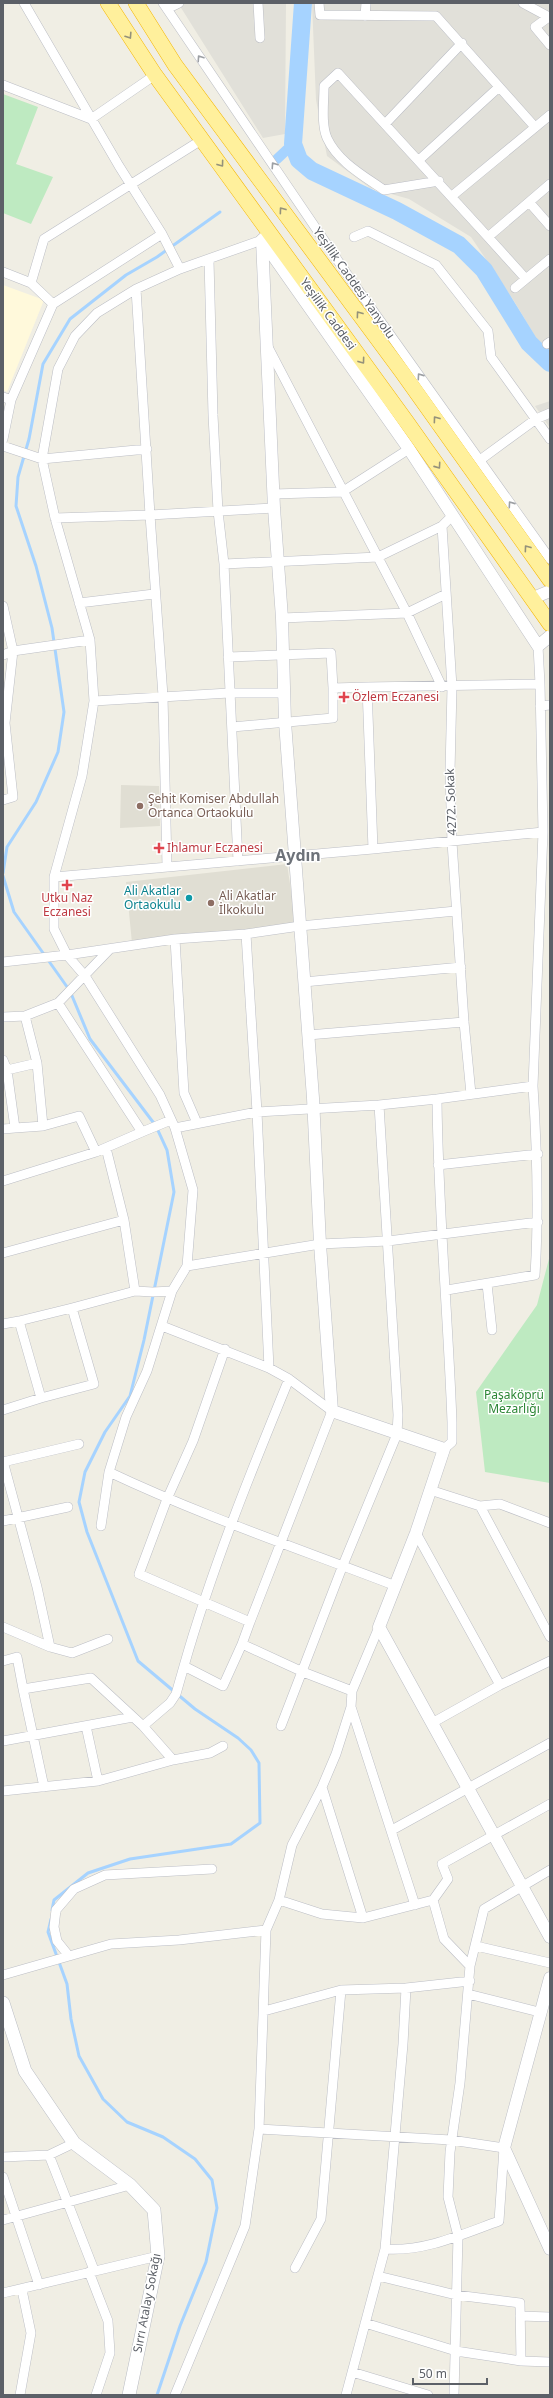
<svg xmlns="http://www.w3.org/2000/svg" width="553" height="2398" viewBox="0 0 553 2398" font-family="'Noto Sans',sans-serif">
  <rect width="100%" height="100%" fill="#f0eee4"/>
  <!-- commercial -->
  <path fill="#fff9db" d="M3 285 44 300 7 392 3 390Z"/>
  <!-- industrial -->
  <path fill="#e1e0d9" d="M178 3H286L285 134 263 138Z
    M312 3H550V351L538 341 514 301 471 237 409 199 370 188 327 156 316 100Z
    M550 401V428L535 406Z"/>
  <!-- education -->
  <path fill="#e0ded3" d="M121 785 159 786 160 826 120 828Z
    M287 864 296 924 132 943 126 882Z"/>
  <!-- green -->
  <path fill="#beeac1" d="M3 94 38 107 16 164 53 177 31 224 3 213Z
    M550 1255V1483L485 1472 476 1392 537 1305Z"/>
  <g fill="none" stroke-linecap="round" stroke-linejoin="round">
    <!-- stream -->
    <path stroke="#a6d3ff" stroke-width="3" d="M3 873 7 847 36 802 58 752 64 712 52 628 36 566 16 506 18 477 29 439 43 364 70 319 126 275 157 257 220 212
      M3 876 14 912 70 991 90 1039 156 1126 167 1150 174 1192 144 1340 130 1396 105 1432 85 1472 79 1502 87 1532 138 1661 195 1709 238 1738 251 1750 259 1763 260 1823 231 1844 130 1859 88 1873 54 1900 52 1910
      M51 1919 48 1932 67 1984 71 2019 79 2056 103 2099 127 2122 163 2137 195 2159 212 2180 217 2208 206 2262 180 2326 157 2395"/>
    <!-- canal -->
    <path stroke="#a6d3ff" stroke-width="10" d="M277 159 293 144"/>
    <!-- river -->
    <path stroke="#a6d3ff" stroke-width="18" d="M303 3 293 144 299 160 312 171 397 211 459 245 484 270 529 343 550 363"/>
    <!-- minor casing -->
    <g stroke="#bcbec5" stroke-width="10">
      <path id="minor" d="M24 3 119 166 162 234 180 269
        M163 3 349 277 550 559
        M258 3 260 38
        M319 3 320 15 436 16 535 127
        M523 3 549 17
        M167 9 179 3
        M365 16 366 3
        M550 16 535 27 550 45
        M3 85 91 119 155 75
        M385 124 462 43
        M419 160 499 87
        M439 181 384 190C364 176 338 162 327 138 321 124 324 102 324 86L338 73 488 237 529 202 550 226
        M452 196 550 115
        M529 202 550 184
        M354 237 368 231 436 265 488 331 491 357 550 439
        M488 237 526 279
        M209 260 213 415 218 511 224 564 238 861
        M3 272 31 283
        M515 288 550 259
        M136 289 150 515 274 508
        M53 304 31 283 44 239 203 139
        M547 344 550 342
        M268 347 407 613 442 687
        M3 397 11 400 3 439
        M11 400 53 304 162 234
        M3 446 42 459 147 449
        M480 460 536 419 550 413
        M273 494 342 492 409 449
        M453 515 442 526 452 687 450 772 452 842 464 1022 471 1094
        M55 518 150 515 163 696 167 866
        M224 564 378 557 442 526
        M79 603 154 594
        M3 606 13 651 5 723 13 797 3 800
        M282 618 407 613 446 594
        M538 646 540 684
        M3 655 13 651 90 640
        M228 657 331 653 333 688 367 687 373 849
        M367 687 540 684 543 832
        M94 701 229 693H284
        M540 706 550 705
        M232 727 333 718V688
        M54 877 82 776 94 701 90 640 55 518 42 459 58 369 75 336 97 313 136 289 180 269 262 240
        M175 939 184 1093 197 1123
        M3 962 67 955 175 939 246 934
        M304 982 461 967
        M25 1016 37 1063 43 1126
        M3 1017 25 1016 58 1003
        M308 1035 464 1022
        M3 1060 7 1070 37 1063
        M3 1070H7L15 1128 43 1126 79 1116 96 1152
        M175 1128 257 1112 379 1105
        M3 1129 15 1128
        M142 1132 171 1120
        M106 1148 124 1220
        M438 1165 538 1154
        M3 1181 96 1152 142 1132 58 1003 109 950
        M3 1253 124 1220 135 1291
        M187 1266 320 1244 388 1241 538 1222
        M487 1284 492 1330
        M447 1290 535 1275C539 1212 537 1149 533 1086
        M3 1324 19 1321
        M162 1326 269 1368 289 1379 332 1411 250 1622
        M225 1349 193 1441 167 1499 139 1574 250 1622 242 1644 303 1672 352 1691
        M269 1368 257 1112 246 934 300 926 456 911
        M41 1398 19 1321 72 1308
        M3 1410 41 1398 94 1384 72 1308 135 1291 153 1292 172 1291
        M3 1461 37 1587 50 1647 3 1627
        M3 1462 79 1444
        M430 1490 480 1506 550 1637
        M480 1506 500 1504 550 1523
        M3 1521 68 1507
        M101 1526 109 1472
        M416 1533 500 1685
        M396 1586C300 1549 202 1516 109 1472L126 1417 147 1371 172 1291 187 1266 193 1190 175 1128 160 1095 85 976 67 955 54 929V877L373 849 543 832 533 1086 437 1099C438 1207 448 1314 452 1422V1442L444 1449
        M242 1644 223 1686 184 1666C212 1568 250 1474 289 1379
        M50 1647 72 1653 108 1639
        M3 1661 17 1657 23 1689 91 1678 143 1726 173 1760 98 1781 3 1791
        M23 1689 44 1787
        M351 1707 415 1905
        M432 1723 500 1685 550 1661
        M86 1726 98 1781
        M143 1726 170 1703 176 1694 184 1666
        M281 1726 343 1565 397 1434 398 1415 379 1105 437 1099
        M3 1741 133 1717
        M173 1760 210 1753 223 1746
        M322 1787 363 1918
        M392 1830 550 1743
        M279 1900 322 1914 363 1918 433 1900
        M476 1946 550 1963
        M69 1956 57 1941 54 1927 56 1910 74 1889 105 1875 212 1869
        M470 1966 444 1939 433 1900 448 1879 442 1864 550 1804
        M3 1975 111 1944 179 1940 266 1930
        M468 1994 539 2012
        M264 2011 341 1990 406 1988
        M259 2129 451 2140 504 2148 499 2221C463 2234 424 2252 385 2249L346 2395
        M49 2155 94 2270
        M3 2157 49 2155 74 2143
        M3 2177 39 2285
        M3 2220 130 2185
        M385 2249 403 2044 406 1988 470 1981
        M295 2268 321 2219 341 1990
        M89 2272 108 2321 110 2353 96 2395
        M378 2276 456 2295 520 2303 521 2361
        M3 2293 158 2256
        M520 2316 550 2317
        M365 2323 456 2351 521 2361 550 2362
        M352 2372 428 2395
        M20 2395 31 2333 22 2290
        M175 2395 245 2226 259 2129 266 1930 279 1900 292 1845 322 1787 336 1754 351 1707 352 1691 379 1627
        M454 2395 458 2236 448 2197 450 2152 460 2083 470 1966 484 1909 550 1870"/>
    </g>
    <!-- tertiary casing -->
    <g stroke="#bcbec5" stroke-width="13">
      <path id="tertiary" d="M270 233 262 240 274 508 282 618 285 722 313 1098 320 1244 332 1411 444 1449 416 1533 379 1627 550 1937
        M262 240 409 449 538 646 550 636
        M533 598 550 591
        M550 1978 504 2148 550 2249"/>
    </g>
    <!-- secondary casing -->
    <g stroke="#babdc4" stroke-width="14">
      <path id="secondary" d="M3 2003 25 2071 74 2143 130 2185 154 2210 158 2256 129 2395"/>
    </g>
    <!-- trunk casing -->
    <g stroke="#f5b600" stroke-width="16">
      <path id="trunk" d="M108 3 155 75 406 421 550 624
        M136 3 175 65 402 372 550 580"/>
    </g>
    <!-- minor -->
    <use href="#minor" stroke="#fff" stroke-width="9"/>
    <!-- tertiary -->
    <use href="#tertiary" stroke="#fff" stroke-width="12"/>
    <!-- secondary -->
    <use href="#secondary" stroke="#fff" stroke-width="13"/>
    <!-- trunk -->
    <use href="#trunk" stroke="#fff09c" stroke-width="15"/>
  </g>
  <!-- one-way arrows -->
  <defs><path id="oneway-chevron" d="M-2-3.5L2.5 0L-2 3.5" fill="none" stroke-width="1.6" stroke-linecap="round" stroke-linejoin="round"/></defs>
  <g stroke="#95927a">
    <use href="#oneway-chevron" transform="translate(129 36) rotate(57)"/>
    <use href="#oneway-chevron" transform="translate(221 164) rotate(54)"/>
    <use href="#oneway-chevron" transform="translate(282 210) rotate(-126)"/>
    <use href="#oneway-chevron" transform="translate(359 314) rotate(-126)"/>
    <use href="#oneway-chevron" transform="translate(362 361) rotate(54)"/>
    <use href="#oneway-chevron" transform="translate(436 419) rotate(-126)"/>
    <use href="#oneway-chevron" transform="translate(438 466) rotate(55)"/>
    <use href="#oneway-chevron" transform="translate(527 548) rotate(-126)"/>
  </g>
  <g stroke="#9da0a4">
    <use href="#oneway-chevron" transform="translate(200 58) rotate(-124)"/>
    <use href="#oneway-chevron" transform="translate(274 165) rotate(-124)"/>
    <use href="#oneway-chevron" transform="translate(420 376) rotate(-125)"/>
    <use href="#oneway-chevron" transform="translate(511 504) rotate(-125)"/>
  </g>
  <!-- markers -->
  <g fill="#e0444e" stroke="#fff" stroke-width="1.5">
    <path d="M342 691h4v4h4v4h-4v4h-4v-4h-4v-4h4z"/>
    <path d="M157 842h4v4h4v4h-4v4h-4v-4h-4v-4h4z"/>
    <path d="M65 879h4v4h4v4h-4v4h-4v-4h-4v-4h4z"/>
  </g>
  <g fill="#8d6e63" stroke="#fff" stroke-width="1.5">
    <circle cx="140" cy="806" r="4"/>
    <circle cx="211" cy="903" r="4"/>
  </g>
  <circle fill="#0f9aa8" stroke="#fff" stroke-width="1.5" cx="189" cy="898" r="4"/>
  <g text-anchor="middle" stroke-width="3" stroke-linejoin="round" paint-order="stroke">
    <!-- street labels -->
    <g font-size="12" fill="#5c6067" stroke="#fff">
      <text transform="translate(354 283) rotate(55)" y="4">Yeşillik Caddesi Yanyolu</text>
      <text transform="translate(328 314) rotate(54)" y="4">Yeşillik Caddesi</text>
      <text transform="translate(451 802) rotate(-92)" y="4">4272. Sokak</text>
      <text transform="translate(147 2303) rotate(-79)" y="4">Sırrı Atalay Sokağı</text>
    </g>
    <!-- health labels -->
    <g font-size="12" fill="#be3a42" stroke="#fff" text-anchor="start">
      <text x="352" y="701">Özlem Eczanesi</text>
      <text x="167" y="852">Ihlamur Eczanesi</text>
      <text x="67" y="902" text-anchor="middle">Utku Naz<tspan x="67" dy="14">Eczanesi</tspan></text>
    </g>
    <!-- education labels -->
    <g font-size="12" fill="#785e54" stroke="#fff" text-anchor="start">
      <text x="148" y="803">Şehit Komiser Abdullah<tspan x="148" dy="14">Ortanca Ortaokulu</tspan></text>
      <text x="219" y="900">Ali Akatlar<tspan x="219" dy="14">İlkokulu</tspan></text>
    </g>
    <!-- culture labels -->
    <g font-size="12" fill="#0d838f" stroke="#fff" text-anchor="end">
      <text x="181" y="895">Ali Akatlar<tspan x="181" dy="14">Ortaokulu</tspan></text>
    </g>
    <!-- park labels -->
    <g font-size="12" fill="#2c8635" stroke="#fff">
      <text x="514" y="1399">Paşaköprü<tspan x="514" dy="14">Mezarlığı</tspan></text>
    </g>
    <!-- district labels -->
    <g font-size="16" font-weight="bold" fill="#6d7279" stroke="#fff">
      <text x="298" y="861">Aydın</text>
    </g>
  </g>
  <!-- border -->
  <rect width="553" height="2398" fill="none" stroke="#5c6067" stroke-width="8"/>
  <!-- scale -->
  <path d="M413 2378v6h74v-6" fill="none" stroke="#5c6067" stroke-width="2"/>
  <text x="419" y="2378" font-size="12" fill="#5c6067" stroke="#ffffff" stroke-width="3" paint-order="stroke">50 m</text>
</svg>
